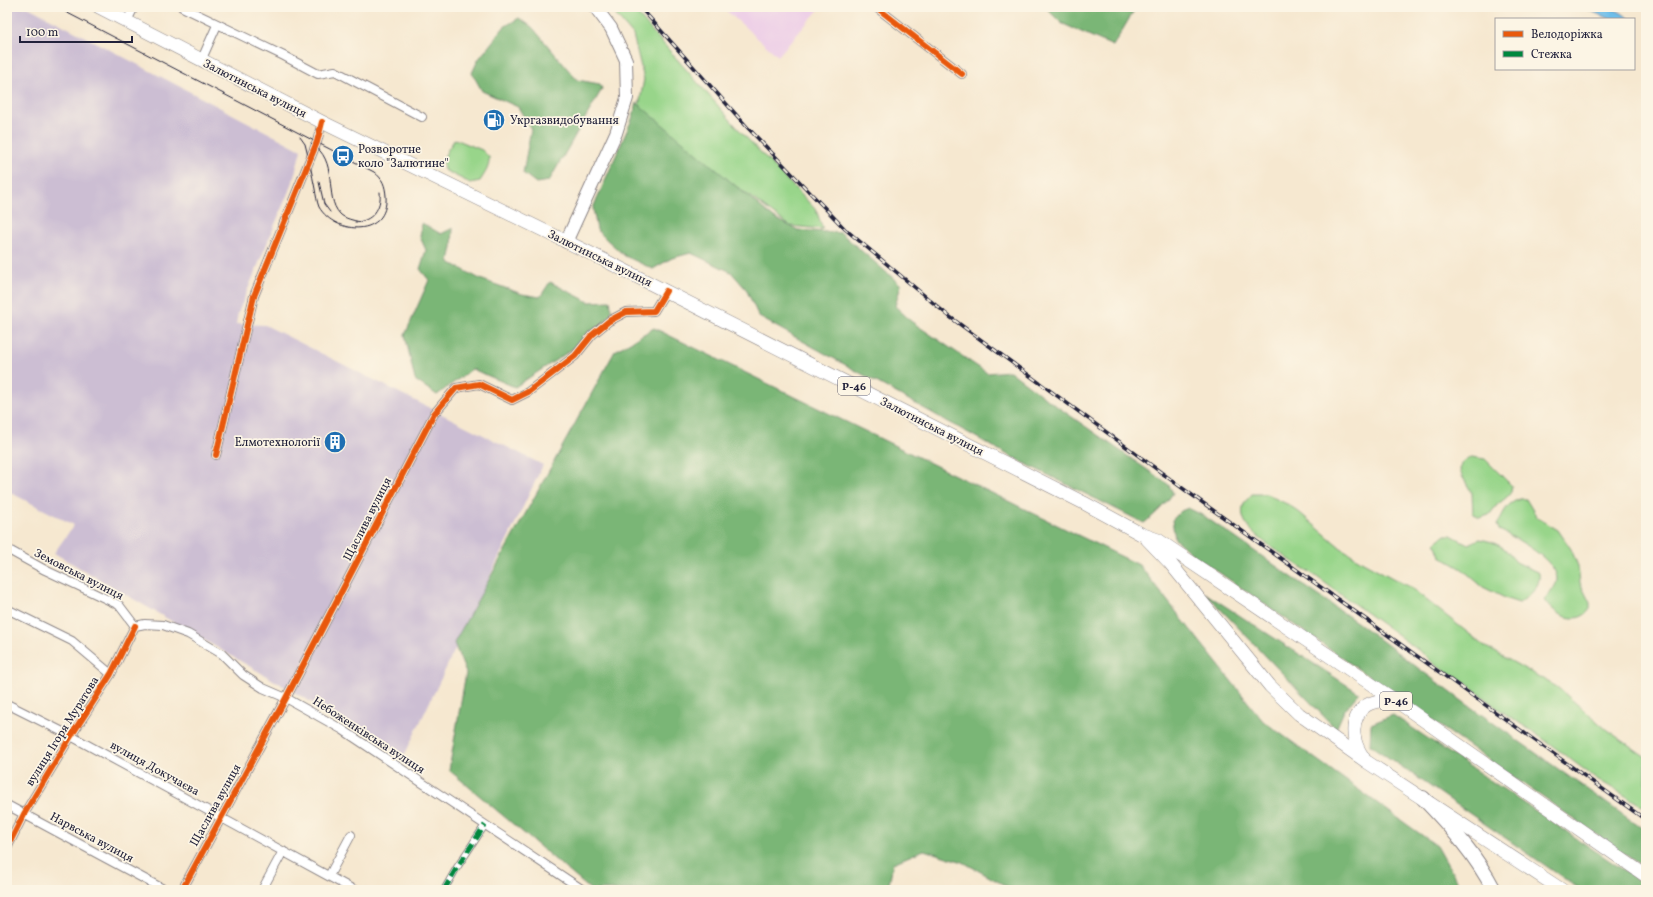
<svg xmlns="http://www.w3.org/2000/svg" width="1653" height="897" viewBox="0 0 1653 897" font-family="Vollkorn,serif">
  <rect width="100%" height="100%" fill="#fcf5e5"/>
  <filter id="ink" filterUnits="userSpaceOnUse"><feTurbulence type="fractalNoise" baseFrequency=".025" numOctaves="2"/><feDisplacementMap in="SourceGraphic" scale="8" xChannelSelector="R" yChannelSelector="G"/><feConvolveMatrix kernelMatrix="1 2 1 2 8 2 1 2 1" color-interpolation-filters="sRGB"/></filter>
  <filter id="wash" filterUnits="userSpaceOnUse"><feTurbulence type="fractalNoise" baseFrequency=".012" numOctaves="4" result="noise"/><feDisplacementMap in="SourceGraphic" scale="16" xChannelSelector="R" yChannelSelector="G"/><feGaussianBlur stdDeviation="0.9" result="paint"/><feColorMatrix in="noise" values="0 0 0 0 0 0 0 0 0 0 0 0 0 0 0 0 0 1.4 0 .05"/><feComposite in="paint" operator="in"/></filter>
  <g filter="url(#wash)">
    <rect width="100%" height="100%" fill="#f6e8d0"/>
    <!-- built -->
    <path fill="#eed0e7" d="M722 7H821L778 56Z"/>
    <!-- industrial -->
    <path fill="#ccbed3" d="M7 7H28L301 150 293 181 238 313 236 324 265 325 543 465 404 756 54 553 74 525 7 491Z"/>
    <!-- green -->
    <path fill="#98d58a" stroke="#5d7c62" d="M609 7H631L742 133 816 210 823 229 790 226 687 150 639 106 644 79 633 35Z
      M455 139 482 150 489 157C490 167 485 173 480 181L470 183 444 170C441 158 448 149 455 139Z
      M1472 457 1485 459 1512 486 1511 492 1507 497 1497 505 1489 515 1479 518 1473 513 1472 493 1462 476 1460 470 1461 463Z
      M1252 494H1266L1289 505 1300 513 1341 548 1363 562 1411 588 1486 647 1557 687 1607 730 1646 757V808L1597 779 1542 738 1497 708 1467 684 1434 664 1425 655 1310 572C1297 566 1287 557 1276 550 1262 540 1236 524 1244 504 1245 501 1250 497 1252 494Z
      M1520 499H1526L1535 514 1538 518 1558 530 1571 549 1578 566 1580 583 1590 603V609C1578 627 1554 615 1545 600 1549 594 1557 586 1557 579 1557 560 1514 537 1499 530L1497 524C1506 511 1504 505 1520 499Z
      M1445 535H1451L1468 544 1480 539 1492 542 1504 548 1516 562 1539 573C1541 587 1529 596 1519 603L1507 599 1483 587 1462 569 1440 556 1435 543Z"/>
    <!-- forest -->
    <path fill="#7ab676" stroke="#4e6c58" d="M1045 7H1136L1113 46 1061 23Z
      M519 18 532 27 577 80 600 84 602 89 549 181 536 183 523 173 531 129 518 107 482 91 472 73 478 60 504 27Z
      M637 103 774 218 798 230 841 233 901 285 895 306 912 322 987 373 1010 371 1045 398 1169 485 1173 493C1165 505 1156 514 1144 523L1010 456 759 317 746 289 731 272 691 253 672 258 653 269 625 256 606 239 597 230 593 208 632 119Z
      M422 223 441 234 453 228 452 247 449 262 480 279 522 294 540 297 550 282 589 302 610 301 612 311 603 329 515 387 472 369 437 395 415 380 405 335 429 280 420 269 426 250 420 237Z
      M654 328 1139 565 1263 721 1437 846 1462 890H1013L963 862 924 850 893 863 888 890H591L449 770 466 673 454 643 615 351Z
      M1188 508 1204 516 1358 623 1465 703 1646 831V869L1191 553 1175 539 1172 520 1181 511Z
      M1205 593 1359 693 1344 711 1336 729Z
      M1393 715 1646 885V890H1581L1370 745 1371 724Z"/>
    <!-- water -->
    <path fill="#6ebee9" stroke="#487092" d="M1581 7C1600 7 1615 5 1629 19H1610Z"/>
  </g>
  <g filter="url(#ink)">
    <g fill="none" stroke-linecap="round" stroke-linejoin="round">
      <!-- pedestrian casing -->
      <g stroke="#8c8586" stroke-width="8">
        <path id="pedestrian" d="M444 890 456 869 485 825"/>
      </g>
      <!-- minor casing -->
      <g stroke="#8c8586" stroke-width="10">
        <path id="minor" d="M182 7 284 56 318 74 335 71 422 117
          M876 7 962 74
          M127 21 134 7
          M201 61 217 25
          M216 455 254 296 317 142 322 122
          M7 549 45 570 119 605 135 626
          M7 609 72 641 111 674
          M135 626 145 624 163 625 188 634 222 654 243 675 263 688 286 698 343 730 583 890
          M7 704 71 736 354 890
          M7 805 165 890
          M7 848 24 814 71 736 111 674 135 626
          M329 876 351 835
          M182 890 286 698 434 414 456 388 479 384 512 400 528 392 575 356 592 335 609 321 626 312 654 311 666 291
          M262 890 283 851"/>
      </g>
      <!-- secondary casing -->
      <g stroke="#8c8586" stroke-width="14">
        <path id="secondary" d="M566 242 616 133 627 98 626 60 611 28 595 7"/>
      </g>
      <!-- primary casing -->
      <g stroke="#8c8586" stroke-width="14">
        <path id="primary" d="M99 7 322 122 602 259 1084 503 1141 534 1158 540 1402 705 1646 876
          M1147 539 1170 563 1270 686 1299 714 1367 762 1562 890
          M1363 757C1343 730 1357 692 1395 703"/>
      </g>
      <!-- trunk casing -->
      <g stroke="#8c8586" stroke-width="16">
        <path id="trunk" d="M1423 798C1451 827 1476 855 1494 890"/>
      </g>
      <!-- pedestrian -->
      <use href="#pedestrian" stroke="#fff" stroke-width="6"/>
      <!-- minor -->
      <use href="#minor" stroke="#fff" stroke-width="8"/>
      <!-- secondary -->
      <use href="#secondary" stroke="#fff" stroke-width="12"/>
      <!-- primary -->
      <use href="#primary" stroke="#fff" stroke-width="13"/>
      <!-- trunk -->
      <use href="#trunk" stroke="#fff" stroke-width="14"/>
      <!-- tram -->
      <path stroke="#22223b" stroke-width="1" d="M56 7 374 172C383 179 385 185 386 196 389 237 336 236 319 207 317 202 316 195 315 189 312 174 309 159 305 144L300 137
        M311 143C340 161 323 196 340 214 345 219 353 220 360 222
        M319 182 324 204 330 212
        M355 222C372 222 382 208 380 192"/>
      <!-- rail casing -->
      <g stroke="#22223b" stroke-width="3.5">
        <path id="rail" d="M640 7 748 128 845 229 950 317 1185 490 1646 820"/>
      </g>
      <!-- rail -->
      <use href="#rail" stroke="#fcf5e5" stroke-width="2" stroke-dasharray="6" stroke-linecap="butt"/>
      <!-- quiet -->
      <path stroke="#00873e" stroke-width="5" stroke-dasharray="10 5" stroke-linecap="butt" d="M444 890 456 869 485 825"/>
      <!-- cycleway casing -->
      <g stroke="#fcf5e5" stroke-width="8">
        <path id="cycleway" d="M876 7 962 74
          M216 455 254 296 317 142 322 122
          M7 848 24 814 71 736 111 674 135 626
          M182 890 286 698 434 414 456 388 479 384 512 400 528 392 575 356 592 335 609 321 626 312 654 311 666 291"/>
      </g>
      <!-- cycleway -->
      <use href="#cycleway" stroke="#e8590c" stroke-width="6"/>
    </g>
  </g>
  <!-- icons -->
  <defs>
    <g id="fuel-disc" transform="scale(1.15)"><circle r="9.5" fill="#1f6fb2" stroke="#fcf5e5"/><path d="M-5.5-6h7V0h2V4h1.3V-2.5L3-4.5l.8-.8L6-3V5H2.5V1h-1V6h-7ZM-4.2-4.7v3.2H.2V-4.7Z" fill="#fff"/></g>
    <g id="bus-disc" transform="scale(1.15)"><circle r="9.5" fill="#1f6fb2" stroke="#fcf5e5"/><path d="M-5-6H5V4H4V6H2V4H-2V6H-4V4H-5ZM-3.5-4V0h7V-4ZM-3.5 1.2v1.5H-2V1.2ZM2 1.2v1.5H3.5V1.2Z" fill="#fff"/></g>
    <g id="building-disc" transform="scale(1.15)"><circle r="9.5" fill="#1f6fb2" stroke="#fcf5e5"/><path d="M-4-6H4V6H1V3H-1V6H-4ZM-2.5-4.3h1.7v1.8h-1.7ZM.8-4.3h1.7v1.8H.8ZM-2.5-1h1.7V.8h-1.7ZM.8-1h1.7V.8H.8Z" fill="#fff"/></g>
  </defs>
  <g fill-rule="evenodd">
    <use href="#fuel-disc" x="494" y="120"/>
    <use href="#bus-disc" x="343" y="156"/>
    <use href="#building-disc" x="335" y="442"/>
  </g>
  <g text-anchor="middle" stroke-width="3.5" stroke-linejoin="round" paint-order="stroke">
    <!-- shield labels -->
    <g fill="#fcf5e5" stroke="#63616e" stroke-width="1">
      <rect x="838" y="377" width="32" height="18" rx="3"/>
      <rect x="1380" y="692" width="32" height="18" rx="3"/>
    </g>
    <g font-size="11" font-weight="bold" fill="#22223b">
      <text x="854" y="390">Р-46</text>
      <text x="1396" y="705">Р-46</text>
    </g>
    <!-- street labels -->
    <g font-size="12" fill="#22223b" stroke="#fcf5e5">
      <text transform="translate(255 88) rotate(27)" y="4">Залютинська вулиця</text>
      <text transform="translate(600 258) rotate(26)" y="4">Залютинська вулиця</text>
      <text transform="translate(932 426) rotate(27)" y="4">Залютинська вулиця</text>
      <text transform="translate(367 519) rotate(-63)" y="4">Щаслива вулиця</text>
      <text transform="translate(79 574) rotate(27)" y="4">Земовська вулиця</text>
      <text transform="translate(62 731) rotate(-58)" y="4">вулиця Ігоря Муратова</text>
      <text transform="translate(369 735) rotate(33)" y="4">Небоженківська вулиця</text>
      <text transform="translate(155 768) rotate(29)" y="4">вулиця Докучаєва</text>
      <text transform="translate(215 805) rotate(-61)" y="4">Щаслива вулиця</text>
      <text transform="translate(92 837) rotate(28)" y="4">Нарвська вулиця</text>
    </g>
    <!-- poi labels -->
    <g font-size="12" fill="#22223b" stroke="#fcf5e5" text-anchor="start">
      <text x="510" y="124">Укргазвидобування</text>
      <text x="358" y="153">Розворотне<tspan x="358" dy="14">коло "Залютине"</tspan></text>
      <text x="320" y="446" text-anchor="end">Елмотехнології</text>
    </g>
  </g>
  <!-- margin -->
  <rect width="1653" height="897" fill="none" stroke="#fcf5e5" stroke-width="24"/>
  <!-- legend -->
  <rect x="1495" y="18" width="140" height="52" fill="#fcf5e5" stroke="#a5a1a1"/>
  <rect x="1503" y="31" width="20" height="6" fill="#e8590c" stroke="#a5a1a1"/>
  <text x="1531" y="38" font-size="12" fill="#22223b">Велодоріжка</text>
  <rect x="1503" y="51" width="20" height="6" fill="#00873e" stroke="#a5a1a1"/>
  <text x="1531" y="58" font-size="12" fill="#22223b">Стежка</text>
  <!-- scale -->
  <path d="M20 36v6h112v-6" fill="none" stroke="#22223b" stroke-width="2"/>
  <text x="26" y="36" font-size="12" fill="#22223b" stroke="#fcf5e5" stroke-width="3" paint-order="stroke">100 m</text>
</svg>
